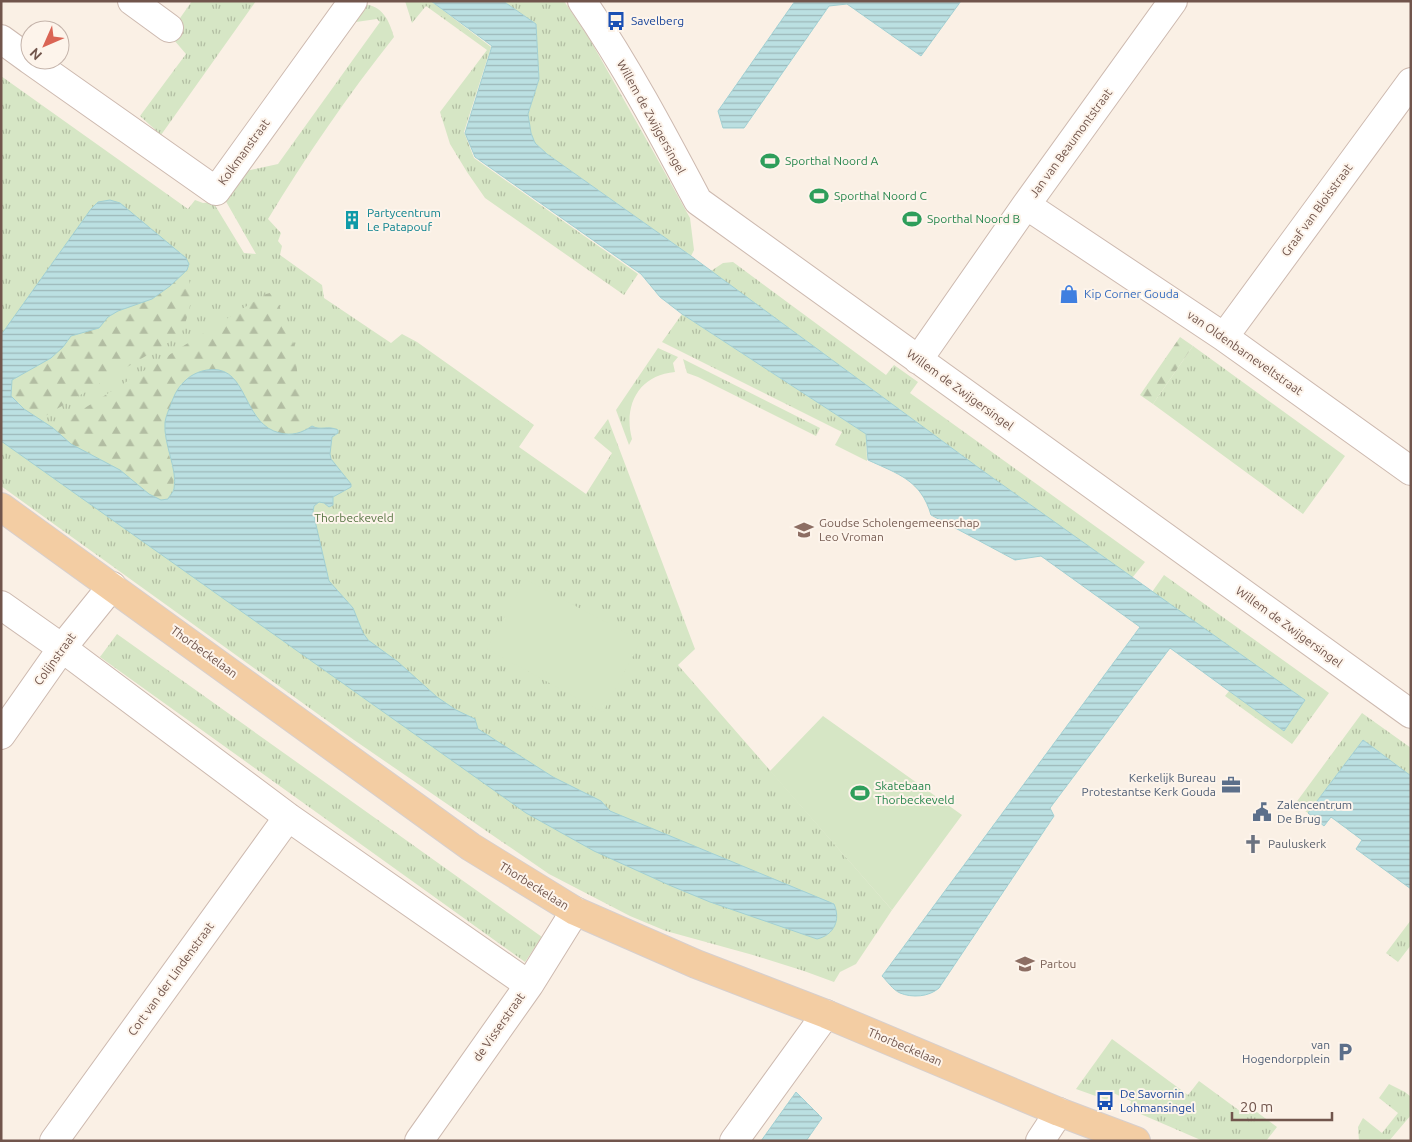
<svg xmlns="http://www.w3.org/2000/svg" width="1412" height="1142" viewBox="0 0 1412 1142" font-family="Ubuntu,sans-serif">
  <defs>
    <pattern id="grass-tufts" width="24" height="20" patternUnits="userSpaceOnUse" patternTransform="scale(1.25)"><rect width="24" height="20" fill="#d6e6c5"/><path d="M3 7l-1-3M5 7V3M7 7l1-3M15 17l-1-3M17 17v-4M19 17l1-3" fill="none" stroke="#b2bda2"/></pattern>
    <pattern id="forest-firs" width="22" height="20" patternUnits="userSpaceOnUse" patternTransform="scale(1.25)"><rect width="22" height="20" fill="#d6e6c5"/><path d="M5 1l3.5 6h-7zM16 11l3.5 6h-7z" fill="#b2bda2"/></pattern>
    <pattern id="water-rules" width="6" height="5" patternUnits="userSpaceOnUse" patternTransform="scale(1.25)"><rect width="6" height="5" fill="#bbe0e2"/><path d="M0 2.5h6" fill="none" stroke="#9cb8b9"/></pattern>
  </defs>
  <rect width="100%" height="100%" fill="#faf0e5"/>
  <!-- grass -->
  <path fill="url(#grass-tufts)" d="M192 1H256L161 135 140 116 186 54 174 40 184 27 178 21Z
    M405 1H431L491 47 464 132 474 158 638 274 624 295 485 198 467 172 450 144 440 112 487 50 426 6 412 23Z
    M503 1H564L589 38 654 153 690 218 694 250 691 256 547 154 535 143 531 133 528 114 539 79 536 24Z
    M363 4C383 6 389 20 394 37 348 95 306 156 268 219L281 233 278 241 282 246 280 255 322 285 324 298 391 343 402 334 417 342 534 425 519 447 586 494 612 453 594 438 608 419 695 649 678 665 892 910 856 964 840 972 834 982 804 971 753 955 666 931 630 916 549 874 354 740 1 486V76L188 209 195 200 203 203 213 202 244 253 256 254 224 198 246 171 278 164 380 22 377 19 349 23Z
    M733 262 886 375 894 365 918 382 910 393 1145 562 1132 578 983 471 711 271 723 263Z
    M682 314 866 434 867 461 835 445 842 432 662 342Z
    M1193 346 1345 456 1303 514 1153 404Z
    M658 348 678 357 673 363 675 372C639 375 623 405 632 439L629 445 616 410Z
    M683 359 820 428 816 436 698 377 687 373Z
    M1164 575 1329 693 1292 744 1225 696 1229 691 1284 730 1152 592Z
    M117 634 542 937 525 962 100 657Z
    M1362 713 1411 748V776L1363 740 1308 813 1295 804Z
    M1411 920V945L1398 962 1386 953Z
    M1112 1039 1188 1095 1199 1081 1244 1114 1250 1107 1277 1127 1266 1141H1203L1129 1109 1131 1101 1111 1092 1107 1100 1076 1089Z
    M1389 1084 1405 1092 1411 1097V1115L1389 1141H1359L1358 1127 1363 1118 1382 1133 1398 1113 1379 1098Z"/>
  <!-- forest -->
  <path fill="url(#forest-firs)" d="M187 270C194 299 191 307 181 335L40 419 24 409 11 396 12 380 63 347 71 336 99 328 108 317 118 311 152 299 170 286Z
    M270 293 278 303 294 344 304 431C281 439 265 431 252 411L166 444C171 463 179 482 168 499L161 500 149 494 120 470 71 444 53 428 266 294Z
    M1180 337 1193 346 1153 404 1140 395Z"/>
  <!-- pitch -->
  <path fill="#d6e6c5" d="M525 579 641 641 603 712 487 649Z
    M823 716 962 815 892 910 770 771Z"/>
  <!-- water -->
  <path fill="url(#water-rules)" stroke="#a2d0d3" d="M431 1H503L536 24 539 79 528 114 531 133 535 143 547 154 691 256 983 471 1305 700 1284 731 1170 648 1050 808 1054 816 939 988C929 997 912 998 900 993 893 990 887 981 882 976L1140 627 1041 556 1015 560 931 515C921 480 898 474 868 460L866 434 682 314 660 297 641 274 475 157 465 133 492 46Z
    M795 1H961L921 56 847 4 829 6 744 128H723L718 111Z
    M110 200 120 203 186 258 189 264 187 270 170 286 152 299 118 311 108 317 99 328 71 336 63 347 51 358 12 380 11 396 24 409 53 428 71 444 120 470 149 494 161 500 168 499C169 496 173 493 174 489 178 469 163 444 165 422 166 416 169 409 171 404 175 393 178 387 187 379 195 372 208 368 219 370 248 376 245 425 280 433 292 436 302 433 312 426 320 431 328 425 338 430V433L332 437 330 454 331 459 351 484V487L333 497V505L329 507 324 503 319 502 314 506 313 512 329 581 353 608 363 633 368 640 398 662 437 697 456 710 475 719 478 729 553 777 601 801 610 811 834 904C841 920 834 935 817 939L710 902 669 885 594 851 526 813 1 441V335L91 209 98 202Z
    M1363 740 1411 776V889L1356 849 1362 840 1331 817 1324 826 1308 813Z
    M796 1092 822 1118 806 1141H761Z"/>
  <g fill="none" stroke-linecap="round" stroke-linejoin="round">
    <!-- minor casing -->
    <g stroke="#cdb9af" stroke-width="30">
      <path id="minor" d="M132 1 169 28
        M582 1C626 65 662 133 698 201L1411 714
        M1 39 30 60
        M30 60 216 191 353 1
        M1026 205 1224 337 1411 471
        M1224 337 1411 82
        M918 360 1026 205 1173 1
        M1 605 62 648 288 817 529 985
        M1 735 62 648 112 586
        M54 1141 288 817
        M419 1141 529 985 575 911
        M734 1141 826 1014
        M1040 1141 1059 1112"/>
    </g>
    <!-- major casing -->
    <g stroke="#d7cfcd" stroke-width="30">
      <path id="major" d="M1 507 471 847 575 911 696 964 826 1014 1059 1112 1136 1141"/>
    </g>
    <!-- minor -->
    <use href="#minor" stroke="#fff" stroke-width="28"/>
    <!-- major -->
    <use href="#major" stroke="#f3cda3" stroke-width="28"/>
  </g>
  <!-- icons -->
  <defs>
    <g id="bus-bare" transform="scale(1.5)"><path d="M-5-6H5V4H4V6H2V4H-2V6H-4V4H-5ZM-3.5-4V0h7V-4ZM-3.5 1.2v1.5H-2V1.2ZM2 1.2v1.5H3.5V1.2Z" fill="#1a4fb4" stroke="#fdf4eb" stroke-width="2.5" paint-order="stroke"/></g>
    <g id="stadium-bare" transform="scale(1.5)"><path d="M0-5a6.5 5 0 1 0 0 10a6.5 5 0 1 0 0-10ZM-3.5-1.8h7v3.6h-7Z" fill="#2e9e5b" stroke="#fdf4eb" stroke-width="2.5" paint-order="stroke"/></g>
    <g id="building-bare" transform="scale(1.5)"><path d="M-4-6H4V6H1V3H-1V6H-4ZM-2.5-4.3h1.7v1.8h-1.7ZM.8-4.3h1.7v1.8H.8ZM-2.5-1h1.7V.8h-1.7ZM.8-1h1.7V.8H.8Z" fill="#0f9aa8" stroke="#fdf4eb" stroke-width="2.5" paint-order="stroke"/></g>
    <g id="shop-bare" transform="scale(1.5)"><path d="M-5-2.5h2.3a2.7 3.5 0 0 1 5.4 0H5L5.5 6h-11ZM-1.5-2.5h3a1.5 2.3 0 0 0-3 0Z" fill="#3f7fe0" stroke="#fdf4eb" stroke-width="2.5" paint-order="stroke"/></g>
    <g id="school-bare" transform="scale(1.5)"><path d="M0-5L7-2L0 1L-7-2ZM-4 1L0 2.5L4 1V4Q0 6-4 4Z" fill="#8d6e63" stroke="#fdf4eb" stroke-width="2.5" paint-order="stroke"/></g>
    <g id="office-bare" transform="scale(1.5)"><path d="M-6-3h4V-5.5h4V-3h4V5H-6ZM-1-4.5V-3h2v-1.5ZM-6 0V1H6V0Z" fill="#5c6f8a" stroke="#fdf4eb" stroke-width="2.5" paint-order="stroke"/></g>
    <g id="civic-bare" transform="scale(1.5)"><path d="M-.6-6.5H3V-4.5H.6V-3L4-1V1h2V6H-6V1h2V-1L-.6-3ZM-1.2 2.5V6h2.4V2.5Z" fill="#5c6f8a" stroke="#fdf4eb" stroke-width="2.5" paint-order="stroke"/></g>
    <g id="church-bare" transform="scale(1.5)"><path d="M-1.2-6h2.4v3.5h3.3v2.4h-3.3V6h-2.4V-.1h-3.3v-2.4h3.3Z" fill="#6b7280" stroke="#fdf4eb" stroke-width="2.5" paint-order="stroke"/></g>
    <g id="parking-bare" transform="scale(1.5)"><path d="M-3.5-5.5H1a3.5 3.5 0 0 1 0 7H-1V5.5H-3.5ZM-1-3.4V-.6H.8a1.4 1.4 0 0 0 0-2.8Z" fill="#5c6f8a" stroke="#fdf4eb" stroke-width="2.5" paint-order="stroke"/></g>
  </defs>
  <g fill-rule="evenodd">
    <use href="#bus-bare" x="616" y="21"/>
    <use href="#stadium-bare" x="770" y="161"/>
    <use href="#stadium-bare" x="819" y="196"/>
    <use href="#stadium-bare" x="912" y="219"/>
    <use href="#building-bare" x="352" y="220"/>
    <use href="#shop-bare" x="1069" y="294"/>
    <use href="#school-bare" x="804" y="530"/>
    <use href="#office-bare" x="1231" y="785"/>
    <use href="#stadium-bare" x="860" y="793"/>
    <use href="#civic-bare" x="1262" y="812"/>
    <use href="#church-bare" x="1253" y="844"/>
    <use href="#school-bare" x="1025" y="964"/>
    <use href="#parking-bare" x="1345" y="1052"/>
    <use href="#bus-bare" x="1105" y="1101"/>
  </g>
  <g text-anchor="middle" stroke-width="4" stroke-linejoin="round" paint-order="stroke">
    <!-- transit labels -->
    <g font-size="12" fill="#164399" stroke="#fdf4eb" text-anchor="start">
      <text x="631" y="25">Savelberg</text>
      <text x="1120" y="1098">De Savornin<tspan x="1120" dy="14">Lohmansingel</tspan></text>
    </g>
    <!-- street labels -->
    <g font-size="12" fill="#71554c" stroke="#fdf4eb">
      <text transform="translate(651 117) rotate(61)" y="4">Willem de Zwijgersingel</text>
      <text transform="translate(1071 143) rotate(-54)" y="4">Jan van Beaumontstraat</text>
      <text transform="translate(244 152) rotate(-54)" y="4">Kolkmanstraat</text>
      <text transform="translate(1317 210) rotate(-54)" y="4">Graaf van Bloisstraat</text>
      <text transform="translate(1245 353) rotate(35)" y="4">van Oldenbarneveltstraat</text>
      <text transform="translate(960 390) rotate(36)" y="4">Willem de Zwijgersingel</text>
      <text transform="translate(1289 627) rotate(36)" y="4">Willem de Zwijgersingel</text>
      <text transform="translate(204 652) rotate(36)" y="4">Thorbeckelaan</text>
      <text transform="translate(55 659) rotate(-54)" y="4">Colijnstraat</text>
      <text transform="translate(534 886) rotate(32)" y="4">Thorbeckelaan</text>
      <text transform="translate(171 979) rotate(-54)" y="4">Cort van der Lindenstraat</text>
      <text transform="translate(499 1027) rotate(-55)" y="4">de Visserstraat</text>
      <text transform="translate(905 1047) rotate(23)" y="4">Thorbeckelaan</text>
    </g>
    <!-- leisure labels -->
    <g font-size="12" fill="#27864d" stroke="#fdf4eb" text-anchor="start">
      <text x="785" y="165">Sporthal Noord A</text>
      <text x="834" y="200">Sporthal Noord C</text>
      <text x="927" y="223">Sporthal Noord B</text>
      <text x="875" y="790">Skatebaan<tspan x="875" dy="14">Thorbeckeveld</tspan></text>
    </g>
    <!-- culture labels -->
    <g font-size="12" fill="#0d838f" stroke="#fdf4eb" text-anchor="start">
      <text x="367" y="217">Partycentrum<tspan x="367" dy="14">Le Patapouf</tspan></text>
    </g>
    <!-- shop labels -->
    <g font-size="12" fill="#366cbe" stroke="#fdf4eb" text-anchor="start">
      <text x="1084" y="298">Kip Corner Gouda</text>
    </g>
    <!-- park labels -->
    <g font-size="12" fill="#597645" stroke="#fdf4eb">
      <text x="354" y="522">Thorbeckeveld</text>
    </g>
    <!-- education labels -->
    <g font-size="12" fill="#785e54" stroke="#fdf4eb" text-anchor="start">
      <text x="819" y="527">Goudse Scholengemeenschap<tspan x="819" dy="14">Leo Vroman</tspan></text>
      <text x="1040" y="968">Partou</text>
    </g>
    <!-- service labels -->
    <g font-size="12" fill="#4e5e75" stroke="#fdf4eb" text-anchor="end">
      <text x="1216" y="782">Kerkelijk Bureau<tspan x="1216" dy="14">Protestantse Kerk Gouda</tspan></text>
      <text x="1277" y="809" text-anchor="start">Zalencentrum<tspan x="1277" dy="14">De Brug</tspan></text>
      <text x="1330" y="1049">van<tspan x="1330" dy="14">Hogendorpplein</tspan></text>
    </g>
    <!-- worship labels -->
    <g font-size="12" fill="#5b616d" stroke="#fdf4eb" text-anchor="start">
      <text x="1268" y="848">Pauluskerk</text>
    </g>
  </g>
  <!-- border -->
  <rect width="1412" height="1142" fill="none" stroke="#71554c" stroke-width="5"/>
  <!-- north arrow -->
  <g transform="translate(45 45) rotate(225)"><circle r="24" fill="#fdf4eb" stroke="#c5b4ab"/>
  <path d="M0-4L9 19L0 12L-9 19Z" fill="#da6454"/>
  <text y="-8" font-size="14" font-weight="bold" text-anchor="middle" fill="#71554c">N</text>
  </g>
  <!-- scale -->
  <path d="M1232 1112v8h100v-8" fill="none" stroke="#71554c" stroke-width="2.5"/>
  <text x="1240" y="1112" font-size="15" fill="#71554c" stroke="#fdf4eb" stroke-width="4" paint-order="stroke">20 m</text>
</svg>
